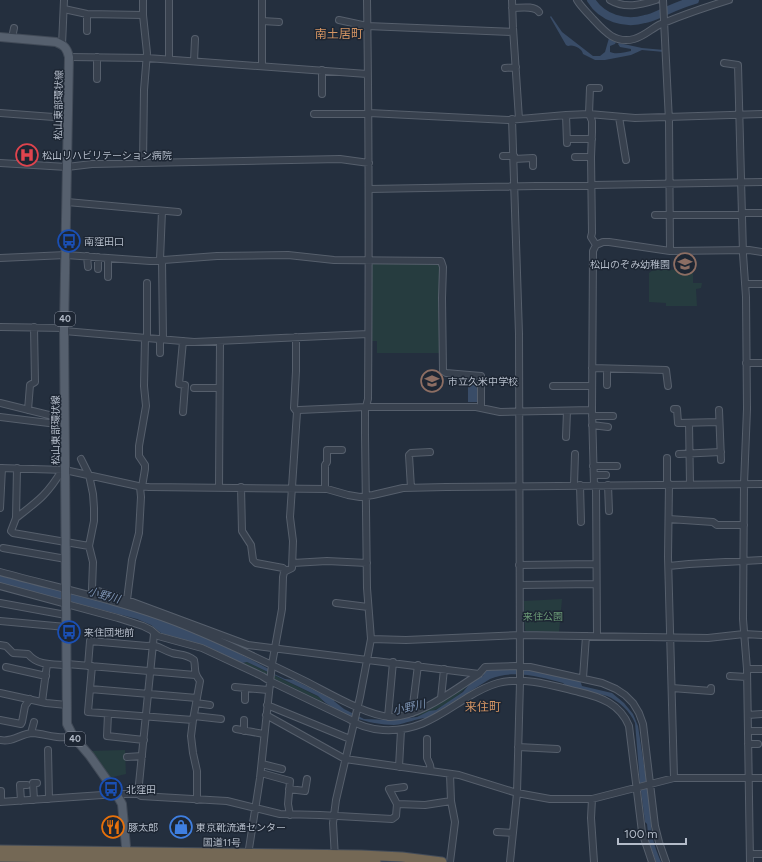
<svg xmlns="http://www.w3.org/2000/svg" width="762" height="862" viewBox="0 0 762 862" font-family="Figtree,'Noto Sans JP',sans-serif">
  <rect width="100%" height="100%" fill="#242f3e"/>
  <!-- green -->
  <path fill="#263c3f" d="M374 262 440 263 442 353H377V341H371V265Z
    M654 269 683 270V273H693V283H702L701 288 696 289 697 306H666V303L649 302V273Z
    M562 599 559 632 526 631 525 630 524 601Z
    M247 662 319 697 324 703 242 663Z
    M472 681C457 699 433 715 409 717L425 711Z
    M125 750 126 774 109 778 89 751Z"/>
  <!-- water -->
  <path fill="#394c67" d="M551 16 562 32 593 56H600L605 52 609 38 616 42 615 44 610 46V52C617 55 624 52 631 51V49L620 47 618 44 619 43 642 48 664 50V52L642 50 631 55 605 60H595L583 54C582 48 573 44 568 46L566 45 550 17Z
    M468 385H478V402H468Z
    M0 575 131 609 207 637 267 668 274 674 285 679 294 680 334 700V701L344 709 364 719 389 720 417 717 429 711 436 710 463 692 472 681 483 676 485 670H527L580 680 582 686 612 693 624 703 633 714 638 726 651 811C650 832 653 843 661 862H656L649 842 647 824 645 822 640 783 635 723C630 711 619 701 607 696L565 685 563 683C541 677 513 669 490 679L427 718C416 718 406 724 394 725 370 725 335 714 318 696L247 662 242 663 204 645 161 633 151 625 137 619 0 583Z"/>
  <g fill="none" stroke-linecap="round" stroke-linejoin="round">
    <!-- river -->
    <path stroke="#394c67" stroke-width="8" d="M591 0C602 18 625 25 645 19 652 18 659 14 666 11 675 7 685 3 695 0"/>
    <!-- minor casing -->
    <g stroke="#565f6c" stroke-width="8">
      <path id="minor" d="M143 0V15L147 53 144 90 143 162
        M169 0V59
        M262 0V65
        M512 0 513 28 519 119
        M577 0C581 7 587 12 593 19 604 31 615 44 634 39 645 36 652 28 661 24 683 15 706 7 729 0
        M610 0C625 9 640 5 656 0
        M663 0 669 121 670 251
        M512 8C520 8 534 5 539 12
        M64 9 87 14 143 15
        M339 20 367 26 513 32
        M262 21 279 22
        M87 31V14
        M12 38 14 28
        M62 45 64 0
        M69 57 147 58 367 74
        M194 61 195 39
        M724 63 738 65 743 254 746 297 747 409 744 484 743 619 747 669 750 862
        M505 68 516 67
        M322 70V94
        M97 79V57
        M0 113 67 118
        M369 113 508 120 566 115 589 114 635 118 762 114
        M314 114H369
        M566 115 567 143
        M619 117 626 160
        M567 139H592
        M503 156H514
        M575 157H591
        M514 159 533 158V166
        M0 163 67 167 92 164 340 159 369 163
        M369 189 762 182
        M67 202 178 212
        M742 213H762
        M655 215H742
        M596 245 591 237 592 233 591 157 592 132V121L589 114 590 88H599
        M87 256 88 267
        M98 257V269
        M0 258 66 255 150 261 217 256 288 255 334 260 441 261 443 267 442 298 443 371 446 373 481 376V408
        M108 258V277
        M160 260 162 211
        M162 260 163 339
        M745 284H762
        M0 327 64 328
        M64 331 194 342 368 334
        M296 337V371L294 408 297 412
        M147 338V283
        M160 353V339
        M746 363H762
        M592 368 666 370 668 386
        M607 385V369
        M553 386H592
        M194 388H219
        M0 403 65 419
        M674 409H677L678 423 719 422
        M28 410 30 385 35 382 34 327
        M592 410 593 251 596 245 603 242H609L670 251 749 250 762 252
        M719 410 721 460
        M183 412 185 385 179 384 183 341
        M592 416H613
        M0 417 65 425
        M689 423 690 484
        M592 425 608 427
        M566 437 567 411
        M679 454 721 452
        M667 458V484
        M81 459 89 475 93 494 94 508V521L89 546 93 562 92 589 127 600 248 645 479 674
        M593 466H617
        M0 468 65 470 138 486 149 487 327 489 348 495 360 497 373 495 403 488 446 487 762 484
        M17 468 16 518 11 531 13 533 89 546
        M594 475H606
        M669 484 668 557 674 778
        M574 485 575 454
        M580 485 581 522
        M596 485 597 636
        M608 485 609 511
        M142 487 145 469V465L139 456V446L146 406 144 386 145 338
        M219 487 220 341
        M241 487 242 531 251 545 253 560 256 563 283 568 286 571
        M411 488 409 455 411 453 430 452
        M325 489V465L327 462V450H342
        M0 508 2 468
        M16 518C38 501 48 494 62 470
        M669 519 713 522 717 525H744
        M3 548 66 559
        M293 563 327 561 367 563
        M519 565 596 564
        M669 566 689 564 762 560
        M0 572C58 588 118 600 175 622 219 639 262 660 305 681 327 692 367 716 391 717 420 717 455 689 479 674L485 667 515 666 530 667 602 683 616 689 625 695 633 703 639 713 643 724 655 826 659 842 666 862
        M520 585 596 584
        M0 586 118 618 143 626 151 630 158 636 202 648 262 676 270 681 349 719C359 726 370 729 383 730 419 732 439 715 468 697 478 691 487 686 498 683 524 676 554 686 579 692 601 697 620 704 629 726L642 832 652 862
        M127 600 132 560 139 533 141 497 140 487
        M0 603 66 615
        M336 603 368 607
        M0 621 66 627
        M371 639 406 640 520 635 708 638 744 634 762 635
        M0 645 6 646 13 653 28 654C38 666 52 664 67 665
        M67 664 195 675
        M88 666 90 641 147 646C158 644 162 650 172 653 180 655 187 654 194 660 196 669 193 672 200 681L193 720 191 736 193 753 197 771V800
        M92 666 88 712 193 720
        M6 667 46 676
        M747 669H762
        M730 676 747 677
        M583 678 586 636
        M235 687 268 690
        M245 688V700
        M672 688 711 691V688
        M90 689 197 698
        M0 693 46 703 67 705
        M441 698 444 669
        M42 702 47 664
        M196 703 210 705
        M267 705 350 739
        M412 713 418 665
        M108 714 107 736 144 740
        M266 715 345 759 459 775 517 793 550 799H592L674 778H762
        M748 715 762 714
        M194 716 221 719
        M388 717 393 662
        M0 720 21 724 22 722 25 706 30 699
        M236 729 264 734
        M244 731V720
        M748 731H762
        M31 733 34 722
        M427 739V758L430 765 431 771
        M0 740C13 743 21 733 33 733 46 734 60 740 73 736
        M748 744H758
        M518 747 557 749
        M48 750 49 799
        M127 757 142 756
        M262 764 282 769
        M399 767 401 730
        M261 773 290 781 288 804 290 815
        M450 774 451 801 455 822 450 862
        M289 789 305 791 307 779
        M138 794 154 634
        M592 799 591 818 594 862
        M34 800 33 783H37
        M21 801 20 785H27
        M0 802 117 794H138L141 796 158 797 227 801 280 814 320 815 392 819 396 816 397 804 425 805 451 801
        M1 802V791
        M397 804 389 789 404 787
        M497 832 513 833
        M750 854H762
        M248 855 260 778 272 664 282 609 283 577 284 572 292 568 293 541 290 517 297 412 299 410 366 407H476L500 412 592 410 594 485
        M335 858 333 823 336 800 360 697 371 639 367 588 365 434V410L368 399C369 266 369 133 367 0
        M510 862 517 793 520 682 519 334 512 119"/>
    </g>
    <!-- major casing -->
    <g stroke="#414a57" stroke-width="10">
      <path id="major" d="M0 37 56 42C64 45 67 48 69 57L64 328 67 724 73 736 90 756 114 790 122 804 127 857"/>
    </g>
    <!-- highway casing -->
    <g stroke="#434c59" stroke-width="11">
      <path id="highway" d="M0 850 361 855 402 857 442 862
        M0 857 376 862"/>
    </g>
    <!-- minor -->
    <use href="#minor" stroke="#38414e" stroke-width="6"/>
    <!-- major -->
    <use href="#major" stroke="#56606e" stroke-width="8"/>
    <!-- highway -->
    <use href="#highway" stroke="#746855" stroke-width="9"/>
  </g>
  <!-- icons -->
  <defs>
    <g id="hospital-ring" transform="scale(1.15)"><circle r="9.5" fill="#1d2633" stroke="#e0444e" stroke-width="1.5"/><path d="M-5-5h3v3.5h4V-5h3V5h-3V1.5h-4V5h-3Z" fill="#e0444e"/></g>
    <g id="bus-ring" transform="scale(1.15)"><circle r="9.5" fill="#1d2633" stroke="#1a4fb4" stroke-width="1.5"/><path d="M-5-6H5V4H4V6H2V4H-2V6H-4V4H-5ZM-3.5-4V0h7V-4ZM-3.5 1.2v1.5H-2V1.2ZM2 1.2v1.5H3.5V1.2Z" fill="#1a4fb4"/></g>
    <g id="school-ring" transform="scale(1.15)"><circle r="9.5" fill="#1d2633" stroke="#8d6e63" stroke-width="1.5"/><path d="M0-5L7-2L0 1L-7-2ZM-4 1L0 2.5L4 1V4Q0 6-4 4Z" fill="#8d6e63"/></g>
    <g id="restaurant-ring" transform="scale(1.15)"><circle r="9.5" fill="#1d2633" stroke="#e8710a" stroke-width="1.5"/><path d="M-5-6h1v4h1v-4h1v4h1v-4h1v5L-1.5 .5V6h-2V.5L-5-1ZM5-6V6H3V1.5H1.5Q1.5-4 5-6Z" fill="#e8710a"/></g>
    <g id="shop-ring" transform="scale(1.15)"><circle r="9.5" fill="#1d2633" stroke="#3f7fe0" stroke-width="1.5"/><path d="M-5-2.5h2.3a2.7 3.5 0 0 1 5.4 0H5L5.5 6h-11ZM-1.5-2.5h3a1.5 2.3 0 0 0-3 0Z" fill="#3f7fe0"/></g>
  </defs>
  <g fill-rule="evenodd">
    <use href="#hospital-ring" x="27" y="155"/>
    <use href="#bus-ring" x="69" y="241"/>
    <use href="#school-ring" x="685" y="264"/>
    <use href="#school-ring" x="432" y="381"/>
    <use href="#bus-ring" x="69" y="632"/>
    <use href="#bus-ring" x="111" y="789"/>
    <use href="#restaurant-ring" x="113" y="827"/>
    <use href="#shop-ring" x="181" y="827"/>
  </g>
  <g text-anchor="middle" stroke-width="3" stroke-linejoin="round" paint-order="stroke">
    <!-- shield labels -->
    <g fill="#1d2633" stroke="#878f9c" stroke-width="1">
      <rect x="55" y="312" width="20" height="14" rx="3"/>
      <rect x="65" y="732" width="20" height="14" rx="3"/>
    </g>
    <g font-size="9" font-weight="bold" fill="#b4bcc9">
      <text x="65" y="322">40</text>
      <text x="75" y="742">40</text>
    </g>
    <!-- street labels -->
    <g font-size="10" fill="#b4bcc9" stroke="#1d2633">
      <text transform="translate(58 105) rotate(-89)" y="4">松山東部環状線</text>
      <text transform="translate(55 430) rotate(-90)" y="4">松山東部環状線</text>
      <text transform="translate(222 842) rotate(1)" y="4">国道11号</text>
    </g>
    <!-- poi labels -->
    <g font-size="10" fill="#b4bcc9" stroke="#1d2633" text-anchor="start">
      <text x="42" y="159">松山リハビリテーション病院</text>
      <text x="84" y="245">南窪田口</text>
      <text x="670" y="268" text-anchor="end">松山のぞみ幼稚園</text>
      <text x="448" y="385">市立久米中学校</text>
      <text x="84" y="636">来住団地前</text>
      <text x="126" y="793">北窪田</text>
      <text x="128" y="831">豚太郎</text>
      <text x="196" y="831">東京靴流通センター</text>
    </g>
    <!-- park labels -->
    <g font-size="10" fill="#6b9a76" stroke="#1d2633">
      <text x="543" y="620">来住公園</text>
    </g>
    <!-- water labels -->
    <g font-size="11" font-style="italic" fill="#7c92b1" stroke="#1d2633">
      <text transform="translate(104 595) rotate(15)" y="4">小野川</text>
      <text transform="translate(409 707) rotate(-13)" y="4">小野川</text>
    </g>
    <!-- quarter labels -->
    <g font-size="12" fill="#d59563" stroke="#1d2633">
      <text x="339" y="38">南土居町</text>
      <text x="483" y="711">来住町</text>
    </g>
  </g>
  <!-- scale -->
  <path d="M618 838v6h68v-6" fill="none" stroke="#b4bcc9" stroke-width="2"/>
  <text x="624" y="838" font-size="12" fill="#b4bcc9" stroke="#1d2633" stroke-width="3" paint-order="stroke">100 m</text>
</svg>
